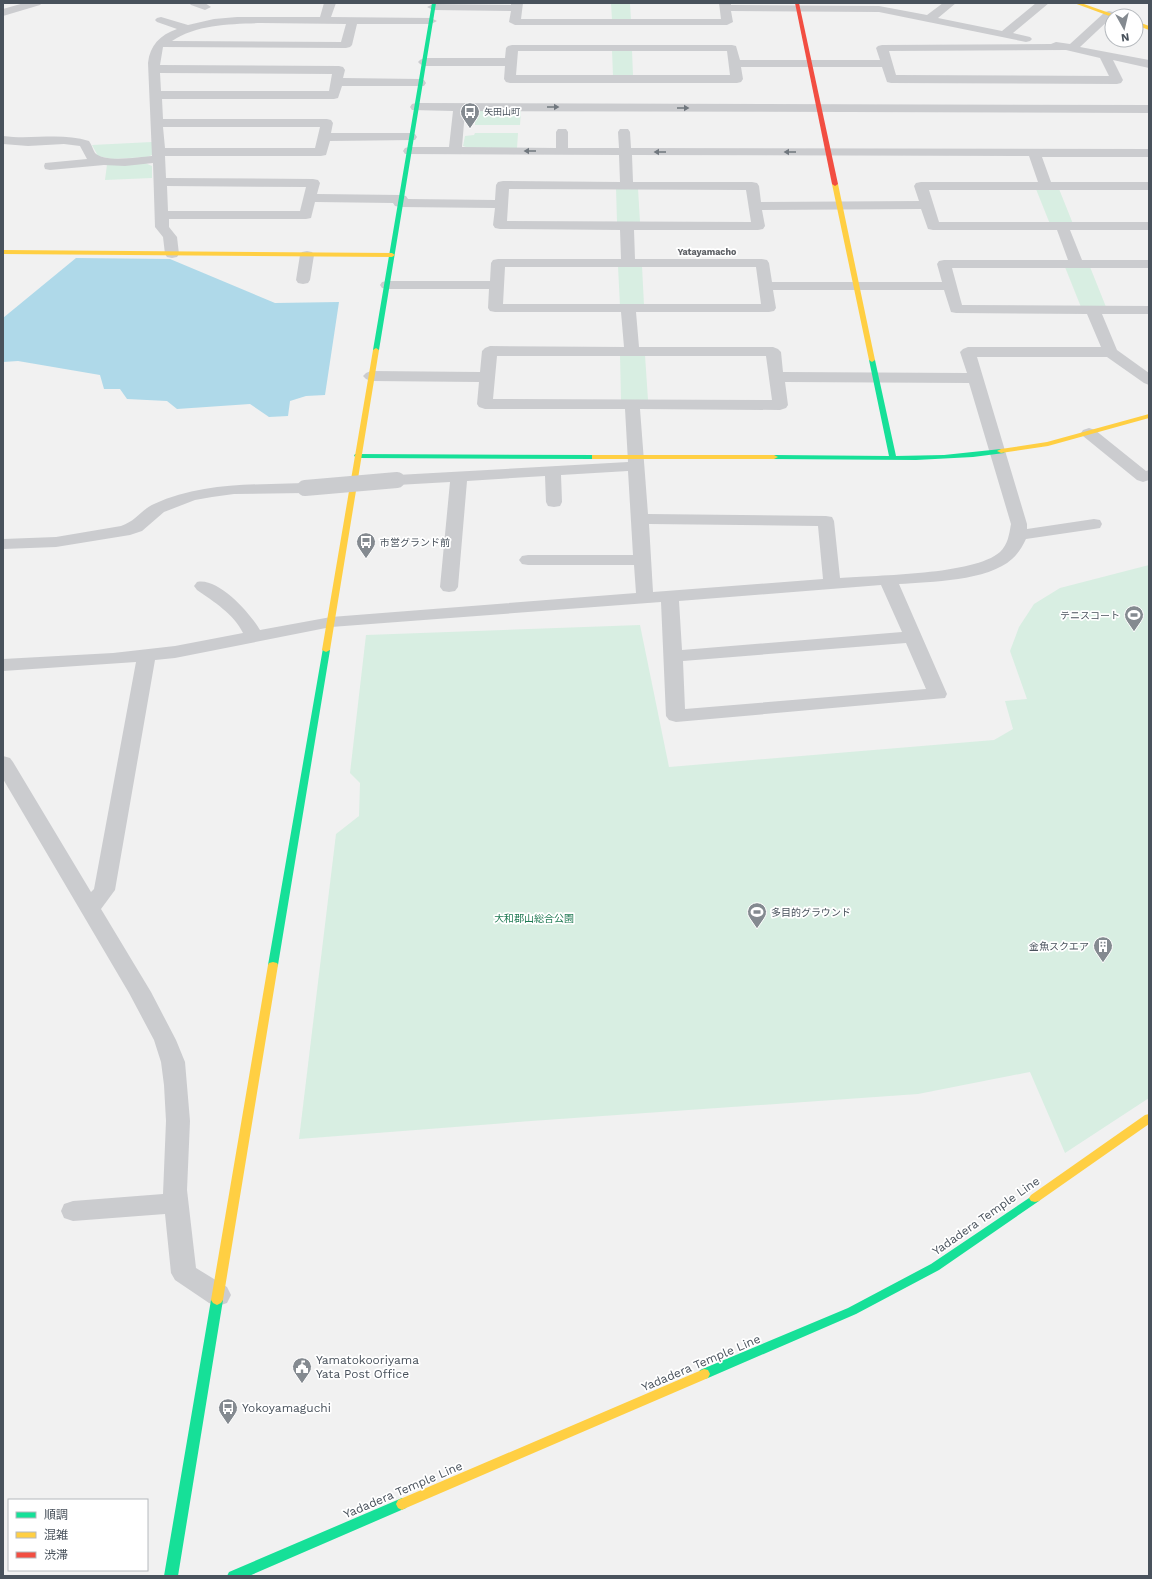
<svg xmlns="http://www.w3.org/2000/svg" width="1152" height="1579" viewBox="0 0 1152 1579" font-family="'Work Sans','Noto Sans JP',sans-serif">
  <rect width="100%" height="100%" fill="#f1f1f1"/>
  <!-- green -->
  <path fill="#d8eee2" d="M611 3H630L631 20H612Z
    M612 50H632L633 76H613Z
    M475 110H521L520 125H475V122H466V112Z
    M475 133H518L517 148H469L463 146 465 136 474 135Z
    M152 142V155L147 157 112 159 98 156 92 145Z
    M145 163 152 166V178L105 180 107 165Z
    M616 188H638L640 222H617Z
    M1036 189H1059L1073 224H1050Z
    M618 266H642L644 305 620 306Z
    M1065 267H1090L1106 307H1081Z
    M620 355H645L648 400H621Z
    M1149 565V1098L1065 1153 1030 1072 918 1094 531 1121 299 1139 336 834 359 816 360 783 350 773 366 635 640 625 669 767 994 740 1013 729 1005 701 1027 699 1010 651 1019 627 1034 604 1060 588Z"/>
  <!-- water -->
  <path fill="#afd9e9" d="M76 258 170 259 275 303 339 302 325 395 306 396 290 401 288 416 269 417 250 404 177 409 167 401 127 399 120 389H104L100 375 18 361 3 362V318Z"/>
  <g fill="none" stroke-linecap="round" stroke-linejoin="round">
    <!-- street -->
    <path fill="#cbcccf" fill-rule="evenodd" d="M24 3H42L40 5 3 16V9Z
      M189 3H205L211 7 205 10 191 5Z
      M324 3H336L331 17 431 18 437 21 431 24H357L352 45 350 47 346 48 163 47 160 65 339 66 343 67 345 70 343 78 420 79 424 80 426 83 424 86H342L338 98 334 99H162L163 119H327L331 120 333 123 331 133H411L415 134 417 137 415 140 330 141 326 155 321 156H165L166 178 313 179 318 180 320 183 317 194 401 195 406 196 408 199 495 200 496 185 498 182 503 181 620 182 619 155 405 154 403 151 405 148 409 147H449L453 111 412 110 410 107 412 104 416 103 1149 105V113L465 111 462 147 556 148V132L558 129H566L568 132V148H619L618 132 620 129H628L630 132 631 148 1149 149V157H1042L1051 182H1149V190H929L939 222H1149V230H1070L1082 260H1149V268H952L962 305 1149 306V314H1102L1117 350 1149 373V385L1144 383 1107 357H977L1027 524V529L1094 519 1100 520 1102 524 1100 528 1094 529 1026 539C1022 547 1018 554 1012 559 988 581 930 582 899 584L947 694 945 698 676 722 669 720 666 716 661 602 331 627 175 658 155 660 115 890 101 909 151 992 176 1040 185 1062 190 1121 187 1190 196 1268 227 1287 231 1295 227 1303 218 1306 209 1303 175 1280 171 1273 165 1214 73 1221 64 1218 61 1211 64 1204 73 1201 163 1194 166 1121 164 1085 161 1062 154 1040 129 993 3 779V756L10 758 13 762 91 892 94 889 136 662 3 671V659L113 653 175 646 243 633C234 614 214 602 197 590L194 586 197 582C218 577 250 613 260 630L331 617 636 593 634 565H528L522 564 519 560 522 556 528 555H633L628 471 561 475 562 502 560 506 554 507 548 506 546 502 545 476 467 481 458 587 455 591 449 592 443 591 440 587 450 482 397 485 391 483 389 480 391 477 397 475 628 462 625 409H485L479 407 477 404 479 382 371 381 366 379 363 376 366 373 371 371 480 372 482 351 485 348 490 346 624 347 621 312H495L490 311 488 308 489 289H387L382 288 380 285 382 282 387 281H490L491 263 493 260 498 259H621L620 230 500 229 495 228 493 225 495 208 400 207 395 206 393 203 315 202 311 218 306 219H169V227L177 237 179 254 177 257 172 258 167 257 165 254 163 237 155 227 153 163 125 166 104 165 50 170 45 169 44 166 45 163 87 159 80 146 64 144 28 146 3 144V136C32 140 61 132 89 141 92 145 93 150 95 153 105 163 139 157 152 156L148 63C150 45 160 35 177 29L157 22 155 20 157 18 161 17 188 25 214 19 237 17H320ZM261 23 346 24 341 42 172 41C197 24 231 24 261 23ZM160 73 332 74 329 91H161ZM163 127H320L315 148H165ZM632 155 1029 156 1038 182H921L916 183 914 186 919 201 761 202 759 186 757 183 752 182H633ZM167 186 306 187 300 211H168ZM509 189 746 190 751 222 507 221ZM921 209 928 229 933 230H1057L1068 260H944L939 261 937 264 942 282H772L769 263 767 260 762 259H635L634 230H758L763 229 765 226 762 210ZM505 267H756L761 304H503ZM773 290H944L951 312 956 313 1087 314 1101 347H968L963 349 960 352 967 373 783 372 781 352 778 349 773 347H639L636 312H769L774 311 776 308ZM497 356H766L772 400 493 399ZM785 382 969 383 1011 524C1009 535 1008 544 1000 552 974 575 877 575 840 578L834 521 832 517 826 516 648 514 640 409 780 410 786 408 788 405ZM649 524 818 526 823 579 653 592ZM881 585 902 632 682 650 679 601ZM906 643 926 689 685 709 683 661Z
      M511 3H523L521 19H721L719 3H731V5L879 6 927 15 943 3H956L938 18 1002 31 1036 3H1049L1013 33 1030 37 1032 39 1030 41 1026 42 879 12 731 11 733 22 727 25H515L509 22 511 11 433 10 427 7 433 4 511 5Z
      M1109 11 1113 12 1115 14 1113 16 1080 47 1149 60V68L1113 60 1123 80 1121 83 1117 84 891 83 887 82 882 67H741L743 79 741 82 737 83H510L506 82 504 79 505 66H424L420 64 418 62 420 60 424 58H505L506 48 508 46 512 45H732L736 46 740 60H880L876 48 878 46 882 45 1051 44 1056 42 1070 44 1105 12ZM1066 50 1100 58 1109 76 896 75 889 51ZM518 51H727L730 75H516Z
      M307 251 312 252 314 255 310 280 308 283 303 284 298 283 296 280 300 255 302 252Z
      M1089 428 1095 430 1146 471 1149 470V480L1143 482 1137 480 1083 436 1081 433 1083 430Z
      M305 483 311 484 313 488 311 492 305 493 234 494 212 497 195 500 164 512 142 531 130 535 56 547 3 549V539L56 537 121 526C136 521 141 510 154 504 202 482 254 485 305 483Z"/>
    <!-- fast -->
    <path fill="#16e098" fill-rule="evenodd" d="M432 3H436L379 350 376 352 373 350Z
      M872 358 875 360 896 456 944 455 1001 449 1005 451 1004 453 973 457 916 460 771 459 770 457 774 455 889 456 869 360Z
      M355 454 595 455 599 457 595 459 358 458 354 456Z
      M323 648H329L330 650 278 965 277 967H269L268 965Z
      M1035 1194 1039 1195 1041 1198 1039 1201 939 1270 856 1314 708 1378 704 1379 700 1378 698 1374 700 1370 848 1308 931 1264Z
      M217 1295 221 1297 223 1300 178 1576H164L211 1300 213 1297Z
      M402 1498 406 1500 408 1504 406 1508 249 1576H227L229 1572Z"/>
    <!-- slow -->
    <path fill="#ffcf43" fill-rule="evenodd" d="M1074 3H1081L1118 16 1112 17Z
      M1136 21 1149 26V30L1136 25Z
      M835 182 838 184 875 360 872 362 869 360 832 184Z
      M3 250 392 253 395 255 392 257 3 254Z
      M376 348 379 350 330 650 326 652 322 650 373 350Z
      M1149 414V418L1048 446 1001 453 997 451 1001 449 1047 442Z
      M592 455H774L778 457 774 459H592Z
      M273 962 277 963 278 965 223 1300 221 1303 217 1305 213 1303 211 1300 268 965 269 963Z
      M1149 1114V1124L1039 1201 1035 1202 1031 1201 1029 1198 1031 1195 1145 1115Z
      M704 1369 708 1370 710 1374 708 1378 406 1508 402 1510 398 1508 396 1504 398 1500Z"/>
    <!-- jam -->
    <path fill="#f24e42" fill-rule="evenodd" d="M795 3H799L838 184 835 186 832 184Z"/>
    <!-- street-bridge -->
    <path stroke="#cbcccf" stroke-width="16" d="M305 488 397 480"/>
  </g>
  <!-- one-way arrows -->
  <defs><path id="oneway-solid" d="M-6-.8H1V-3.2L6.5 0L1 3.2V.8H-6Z"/></defs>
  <g fill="#70777e">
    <use href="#oneway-solid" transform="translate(553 107)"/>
    <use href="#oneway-solid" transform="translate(683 108)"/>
    <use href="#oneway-solid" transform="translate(530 151) rotate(-180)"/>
    <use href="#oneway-solid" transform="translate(660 152) rotate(-180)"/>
    <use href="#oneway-solid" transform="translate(790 152) rotate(-180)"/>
  </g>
  <!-- icons -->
  <defs>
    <g id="bus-pin" transform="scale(1)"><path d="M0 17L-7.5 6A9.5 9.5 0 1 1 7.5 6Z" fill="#848a90" stroke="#fff"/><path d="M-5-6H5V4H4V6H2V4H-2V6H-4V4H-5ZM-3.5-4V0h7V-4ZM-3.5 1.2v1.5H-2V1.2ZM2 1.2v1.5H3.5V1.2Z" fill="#fff"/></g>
    <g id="stadium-pin" transform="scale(1)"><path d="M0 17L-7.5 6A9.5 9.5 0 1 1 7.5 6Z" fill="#848a90" stroke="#fff"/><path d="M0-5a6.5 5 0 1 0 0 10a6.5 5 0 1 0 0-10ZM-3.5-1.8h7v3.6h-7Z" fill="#fff"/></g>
    <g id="building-pin" transform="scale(1)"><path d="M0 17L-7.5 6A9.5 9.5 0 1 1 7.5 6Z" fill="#848a90" stroke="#fff"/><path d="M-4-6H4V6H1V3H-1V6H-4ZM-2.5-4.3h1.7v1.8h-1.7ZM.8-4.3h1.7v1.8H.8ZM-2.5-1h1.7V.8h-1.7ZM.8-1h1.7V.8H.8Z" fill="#fff"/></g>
    <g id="civic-pin" transform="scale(1)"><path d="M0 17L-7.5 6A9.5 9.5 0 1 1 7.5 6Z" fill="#848a90" stroke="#fff"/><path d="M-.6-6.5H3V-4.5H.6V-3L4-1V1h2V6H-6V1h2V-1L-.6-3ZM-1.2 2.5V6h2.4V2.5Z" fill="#fff"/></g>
  </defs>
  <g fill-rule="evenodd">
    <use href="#bus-pin" x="470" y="112"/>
    <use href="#bus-pin" x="366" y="542"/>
    <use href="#stadium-pin" x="1134" y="615"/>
    <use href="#stadium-pin" x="757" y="912"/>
    <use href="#building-pin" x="1103" y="946"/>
    <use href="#civic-pin" x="302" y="1367"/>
    <use href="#bus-pin" x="228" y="1408"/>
  </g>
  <g text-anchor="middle" stroke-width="3.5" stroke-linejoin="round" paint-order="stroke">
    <!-- far-poi labels -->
    <g font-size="9" fill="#49525c" stroke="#fff" text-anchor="start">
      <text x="484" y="115">矢田山町</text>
    </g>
    <!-- far-neighbourhood labels -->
    <g font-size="9" font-weight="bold" fill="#5d6065" stroke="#fff">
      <text x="707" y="255">Yatayamacho</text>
    </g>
    <!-- poi labels -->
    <g font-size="10" fill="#49525c" stroke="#fff" text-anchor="start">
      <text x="380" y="546">市営グランド前</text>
      <text x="1120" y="619" text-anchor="end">テニスコート</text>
      <text x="771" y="916">多目的グラウンド</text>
      <text x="1089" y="950" text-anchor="end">金魚スクエア</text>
    </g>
    <!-- park labels -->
    <g font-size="10" fill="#1f7952" stroke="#fff">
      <text x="534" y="922">大和郡山総合公園</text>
    </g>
    <!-- near-street labels -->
    <g font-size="12" fill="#49525c" stroke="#fff">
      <text transform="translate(986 1216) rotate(-35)" y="4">Yadadera Temple Line</text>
      <text transform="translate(701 1363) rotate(-23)" y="4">Yadadera Temple Line</text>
      <text transform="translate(403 1490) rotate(-23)" y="4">Yadadera Temple Line</text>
    </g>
    <!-- near-poi labels -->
    <g font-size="12" fill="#49525c" stroke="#fff" text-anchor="start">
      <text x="316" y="1364">Yamatokooriyama<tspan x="316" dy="14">Yata Post Office</tspan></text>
      <text x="242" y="1412">Yokoyamaguchi</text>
    </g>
  </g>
  <!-- border -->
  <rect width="1152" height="1579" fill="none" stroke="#49525c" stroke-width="8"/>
  <!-- legend -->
  <rect x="8" y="1499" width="140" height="72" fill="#ffffff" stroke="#b6babe"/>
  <rect x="16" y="1512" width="20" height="6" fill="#16e098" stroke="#b6babe"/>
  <text x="44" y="1519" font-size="12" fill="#49525c">順調</text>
  <rect x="16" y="1532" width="20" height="6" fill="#ffcf43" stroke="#b6babe"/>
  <text x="44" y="1539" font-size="12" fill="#49525c">混雑</text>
  <rect x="16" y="1552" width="20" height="6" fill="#f24e42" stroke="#b6babe"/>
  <text x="44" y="1559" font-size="12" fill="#49525c">渋滞</text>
  <!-- north arrow -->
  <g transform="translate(1124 28) rotate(172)"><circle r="19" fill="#ffffff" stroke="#b6babe"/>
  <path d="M0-3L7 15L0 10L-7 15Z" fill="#848a90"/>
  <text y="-6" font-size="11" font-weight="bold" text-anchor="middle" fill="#49525c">N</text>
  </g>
</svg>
